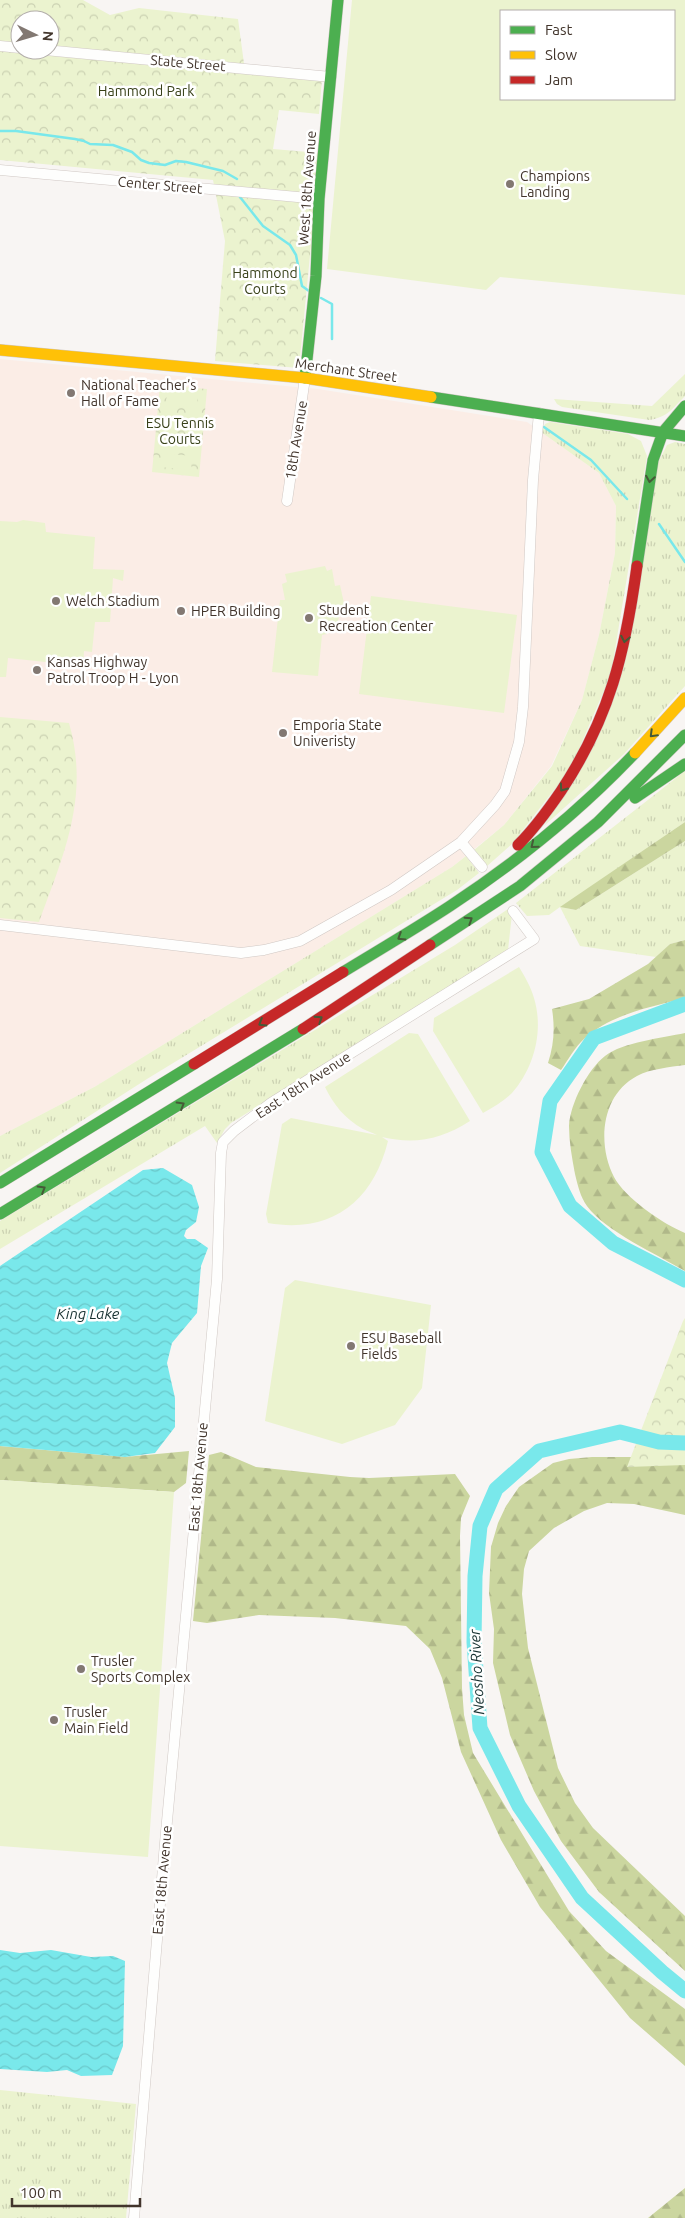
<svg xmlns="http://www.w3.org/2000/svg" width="685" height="2218" viewBox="0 0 685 2218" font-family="Ubuntu,sans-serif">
  <defs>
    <pattern id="grass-tufts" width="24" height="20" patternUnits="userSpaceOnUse" patternTransform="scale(1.25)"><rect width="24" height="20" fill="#ebf3cf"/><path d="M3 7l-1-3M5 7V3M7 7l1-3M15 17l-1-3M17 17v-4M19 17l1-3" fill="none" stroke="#cbd1b2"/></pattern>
    <pattern id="forest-firs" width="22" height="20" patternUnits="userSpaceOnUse" patternTransform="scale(1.25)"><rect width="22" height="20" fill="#cbd69f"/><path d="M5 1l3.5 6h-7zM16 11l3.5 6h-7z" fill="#b0b889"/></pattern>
    <pattern id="park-crowns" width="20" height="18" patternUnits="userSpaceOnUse" patternTransform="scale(1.25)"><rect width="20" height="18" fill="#ebf3cf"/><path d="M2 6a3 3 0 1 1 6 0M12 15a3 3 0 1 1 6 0" fill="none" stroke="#cbd1b2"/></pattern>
    <pattern id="water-waves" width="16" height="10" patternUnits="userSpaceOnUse" patternTransform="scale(1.25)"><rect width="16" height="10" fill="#79e8eb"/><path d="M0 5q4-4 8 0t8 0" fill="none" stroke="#6ac8ca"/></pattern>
  </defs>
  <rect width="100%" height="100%" fill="#f8f5f3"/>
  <!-- education -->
  <path fill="#fbede6" d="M0 359 318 389 527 422 599 473 616 506 615 553 599 635 582 700 551 766 504 825 452 867 96 1086 0 1136Z"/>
  <!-- grass -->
  <path fill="url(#grass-tufts)" d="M685 374V396C672 409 668 417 649 420L562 407 557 404 554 399 652 406Z
    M550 422 628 434 641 441 647 456 611 674 571 768 512 844 486 867 474 850 504 825 552 766 582 700 599 635 615 553 616 506 599 473 541 432 545 424Z
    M675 442 685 444V686L624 754 544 826 599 735 658 463 667 445Z
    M685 771V822L561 907 576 910 685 841V940L670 944 656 957 580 946 560 907 549 915 527 916 516 903Z
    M466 856 479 873 457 890 147 1079 0 1173V1136L96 1086 452 867Z
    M508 909 512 914 508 950 231 1123 225 1129 217 1143 205 1126 0 1249V1221L455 945Z
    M0 2090 136 2104 126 2218H0Z"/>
  <!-- forest -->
  <path fill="url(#forest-firs)" d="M685 822V841L576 910 560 907Z
    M685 940V998C651 1007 611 1014 584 1039 575 1047 568 1060 561 1070L548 1063C554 1045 555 1028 552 1009L589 999 648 964 670 944Z
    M685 1033V1065C670 1067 650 1069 637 1076 601 1095 597 1144 614 1177 625 1198 663 1224 685 1233V1271C658 1255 605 1231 587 1206 580 1196 578 1186 575 1174 572 1158 569 1142 569 1126 570 1104 588 1069 605 1056 623 1042 662 1038 685 1033Z
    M0 1446 125 1457 189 1451 186 1483 174 1492 0 1480Z
    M221 1452 256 1467 350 1477 369 1478 455 1474 470 1496 461 1518 460 1536 462 1688 464 1715 473 1753 569 1911 606 1951 685 2009V2066L630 2018 540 1907 501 1840 461 1752 442 1678 430 1649 406 1626 335 1618 259 1615 207 1623 193 1621 209 1455Z
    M592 1457H685V1515L634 1504 607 1503 584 1511 554 1528 529 1551 524 1569 522 1594 528 1648 558 1768 575 1803 593 1828 685 1916V1971L599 1892 561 1841 534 1791 510 1735 493 1663 494 1629 489 1593 491 1547 498 1523 506 1506 519 1487 553 1463 569 1459Z
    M685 2188V2218H648Z"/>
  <!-- park -->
  <path fill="url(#park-crowns)" fill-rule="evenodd" d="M0 0H83L110 15 139 8 238 19 245 71 322 79 319 114 279 110 273 149 320 153 299 368 215 361 225 241 213 180 0 160ZM20 20H50V50H20Z
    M160 385 207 389 199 477 152 472Z
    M0 717 69 723C90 796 64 854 39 922L0 918Z
    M685 1318V1465L627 1467 683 1321Z"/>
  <!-- pitch -->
  <path fill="#ebf3cf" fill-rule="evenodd" d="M352 0H685V295L500 277 486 290 327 269ZM501 11H674V99H501Z
    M250 264 280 266V280L249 278Z
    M249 283 279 285 278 299 248 296Z
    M167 391 198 394 197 408 166 405Z
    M165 412 196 415 195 429 164 426Z
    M163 432 194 435 193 450 162 447Z
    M161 453 192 456 191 470 160 467Z
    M23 520 45 523 46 532 95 537 93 569 124 570 123 581 113 578 110 622H95L92 652 84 651 83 666 8 658 6 677H0V521L17 522Z
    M325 566 327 571 332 569 335 586 340 585 345 608 341 609 338 621 327 629V634L322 635 318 676 272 672 280 600H285L282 584 287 582 285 574Z
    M371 596 517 615 504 713 359 694Z
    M519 967C525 977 531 987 534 998 544 1031 534 1068 512 1093 504 1101 493 1107 483 1113L433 1031 434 1018Z
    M409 1033 418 1034 470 1121C442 1139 415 1145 382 1137L388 1141C373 1202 331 1234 268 1223L266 1214 282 1124 291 1118 377 1135C373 1133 367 1131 363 1129 345 1119 333 1104 325 1087Z
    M295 1280 431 1305 422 1388 395 1425 342 1444 265 1421 285 1288Z
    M0 1480 174 1492 148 1857 0 1846Z"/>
  <!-- water -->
  <path fill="url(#water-waves)" d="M163 1168 192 1185 199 1207 196 1222 186 1230 184 1236 187 1239H195L208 1248 201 1266 197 1313 172 1343 167 1363 175 1398V1427L155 1453 125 1457 0 1446V1266L143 1170Z
    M0 1950 20 1953 51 1950 91 1957 113 1956 125 1961 123 2046 112 2075 81 2076 67 2070 47 2072 0 2069Z"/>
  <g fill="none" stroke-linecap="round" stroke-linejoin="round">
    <!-- stream -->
    <path stroke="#79e8eb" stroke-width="2.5" d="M0 131H16L75 139 84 141 90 144 113 145 132 152 141 160 149 163 165 165 176 161 186 162 223 171 237 179
      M240 197 263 226 290 245 296 255 302 286 309 291
      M321 298 332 304V339
      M544 427 591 460 627 499
      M659 524 685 562"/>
    <!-- river -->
    <path stroke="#79e8eb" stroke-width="15" d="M685 1004 594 1038 550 1101 542 1152 570 1206 613 1243 685 1280
      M685 1443 659 1442 620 1432 539 1451 496 1489 480 1526 475 1576 474 1642 480 1728 519 1806 582 1898 662 1972 685 1991"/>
    <!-- street casing -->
    <g stroke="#d0c8c4" stroke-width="11">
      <path id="street" d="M0 46 20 48
        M45 50 331 77
        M0 170 319 199
        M287 501 305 378
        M461 842 482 867
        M0 925 241 953 264 950 300 941 391 890 461 842 495 805 505 791 519 742 523 707 533 480 539 413
        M134 2218 165 1843 217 1279 221 1153 223 1142 234 1131 271 1103 534 939 513 911"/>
    </g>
    <!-- fast casing -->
    <g stroke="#d0c8c4" stroke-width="12">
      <path id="fast" d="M305 378 316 276 319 199 338 0
        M431 397 685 436
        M637 566 653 460 663 432 685 406
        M635 798 685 764
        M430 945 520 886 598 822 685 735
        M343 972C379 950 415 929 450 906 517 862 580 811 635 753
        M0 1183 194 1064
        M0 1214 303 1029"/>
    </g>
    <!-- slow casing -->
    <g stroke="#d0c8c4" stroke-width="12">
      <path id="slow" d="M0 350 305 378 431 397
        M635 753 685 698"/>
    </g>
    <!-- jam casing -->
    <g stroke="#d0c8c4" stroke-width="12">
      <path id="jam" d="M518 845C534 829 548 810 561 791 610 717 625 653 637 566
        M303 1029 430 945
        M194 1064 343 972"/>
    </g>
    <!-- street -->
    <use href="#street" stroke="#fefefd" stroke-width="10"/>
    <!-- fast -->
    <use href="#fast" stroke="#4caf50" stroke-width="11"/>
    <!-- slow -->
    <use href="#slow" stroke="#ffc107" stroke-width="11"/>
    <!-- jam -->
    <use href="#jam" stroke="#c62828" stroke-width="11"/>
  </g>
  <!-- one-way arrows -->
  <defs><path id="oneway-chevron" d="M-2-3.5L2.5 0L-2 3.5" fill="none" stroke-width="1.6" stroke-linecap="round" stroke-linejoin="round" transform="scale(1.25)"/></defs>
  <g stroke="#455a37">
    <use href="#oneway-chevron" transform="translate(650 479) rotate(99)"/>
    <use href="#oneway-chevron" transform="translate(625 639) rotate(101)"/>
    <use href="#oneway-chevron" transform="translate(653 734) rotate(135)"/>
    <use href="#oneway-chevron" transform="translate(563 788) rotate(125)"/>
    <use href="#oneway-chevron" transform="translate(534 845) rotate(141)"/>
    <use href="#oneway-chevron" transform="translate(469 920) rotate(-33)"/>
    <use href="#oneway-chevron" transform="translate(401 937) rotate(148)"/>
    <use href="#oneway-chevron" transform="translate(319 1019) rotate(-33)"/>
    <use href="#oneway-chevron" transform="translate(262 1023) rotate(148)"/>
    <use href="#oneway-chevron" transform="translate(181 1105) rotate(-31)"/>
    <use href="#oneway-chevron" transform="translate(42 1189) rotate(-31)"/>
  </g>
  <!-- markers -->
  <g fill="#827872" stroke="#fff" stroke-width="2">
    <circle cx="510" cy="184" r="5"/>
    <circle cx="71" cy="393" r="5"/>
    <circle cx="56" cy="601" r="5"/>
    <circle cx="181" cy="611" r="5"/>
    <circle cx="309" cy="618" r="5"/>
    <circle cx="37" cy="670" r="5"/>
    <circle cx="283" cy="733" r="5"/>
    <circle cx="351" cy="1346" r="5"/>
    <circle cx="81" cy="1669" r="5"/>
    <circle cx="54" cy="1720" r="5"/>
  </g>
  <g text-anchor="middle" stroke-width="5" stroke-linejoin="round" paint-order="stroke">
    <!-- street labels -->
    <g font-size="14" fill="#42352c" stroke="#fff">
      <text transform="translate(188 63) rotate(5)" y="5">State Street</text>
      <text transform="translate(160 185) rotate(5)" y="5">Center Street</text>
      <text transform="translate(307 188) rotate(-86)" y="5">West 18th Avenue</text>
      <text transform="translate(346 370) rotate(8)" y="5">Merchant Street</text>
      <text transform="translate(296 440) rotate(-81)" y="5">18th Avenue</text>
      <text transform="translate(303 1085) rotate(-33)" y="5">East 18th Avenue</text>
      <text transform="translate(198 1477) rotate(-85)" y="5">East 18th Avenue</text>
      <text transform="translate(162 1880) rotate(-85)" y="5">East 18th Avenue</text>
    </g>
    <!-- park labels -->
    <g font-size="14" fill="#384119" stroke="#fff">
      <text x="146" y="96">Hammond Park</text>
      <text x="265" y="278">Hammond<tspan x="265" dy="16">Courts</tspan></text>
      <text x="180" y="428">ESU Tennis<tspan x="180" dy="16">Courts</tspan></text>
    </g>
    <!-- poi labels -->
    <g font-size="14" fill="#42352c" stroke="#fff" text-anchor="start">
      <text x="520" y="181">Champions<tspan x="520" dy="16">Landing</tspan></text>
      <text x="81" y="390">National Teacher’s<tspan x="81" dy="16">Hall of Fame</tspan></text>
      <text x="66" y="606">Welch Stadium</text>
      <text x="319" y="615">Student<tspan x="319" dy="16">Recreation Center</tspan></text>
      <text x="191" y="616">HPER Building</text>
      <text x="47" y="667">Kansas Highway<tspan x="47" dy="16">Patrol Troop H - Lyon</tspan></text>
      <text x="293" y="730">Emporia State<tspan x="293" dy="16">Univeristy</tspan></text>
      <text x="361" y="1343">ESU Baseball<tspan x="361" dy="16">Fields</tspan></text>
      <text x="91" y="1666">Trusler<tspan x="91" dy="16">Sports Complex</tspan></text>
      <text x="64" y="1717">Trusler<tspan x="64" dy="16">Main Field</tspan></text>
    </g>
    <!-- water labels -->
    <g font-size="15" font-style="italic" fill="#183232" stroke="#fff">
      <text x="88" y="1319">King Lake</text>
      <text transform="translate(477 1672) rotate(-93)" y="5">Neosho River</text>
    </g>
  </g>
  <!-- legend -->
  <rect x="500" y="10" width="175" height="90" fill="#ffffff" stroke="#b3aeab"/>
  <rect x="510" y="26" width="25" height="8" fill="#4caf50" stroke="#b3aeab"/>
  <text x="545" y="35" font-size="15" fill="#42352c">Fast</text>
  <rect x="510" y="51" width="25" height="8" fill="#ffc107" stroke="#b3aeab"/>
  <text x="545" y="60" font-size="15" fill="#42352c">Slow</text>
  <rect x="510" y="76" width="25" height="8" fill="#c62828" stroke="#b3aeab"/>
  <text x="545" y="85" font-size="15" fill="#42352c">Jam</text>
  <!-- north arrow -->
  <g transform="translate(35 35) rotate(95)"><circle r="24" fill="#ffffff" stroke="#b3aeab"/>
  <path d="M0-4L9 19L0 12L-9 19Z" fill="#827872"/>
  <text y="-8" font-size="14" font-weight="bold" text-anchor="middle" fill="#42352c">N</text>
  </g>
  <!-- scale -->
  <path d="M12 2198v8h128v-8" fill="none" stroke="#42352c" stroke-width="2.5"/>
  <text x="20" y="2198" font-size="15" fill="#42352c" stroke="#ffffff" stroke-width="4" paint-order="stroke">100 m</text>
</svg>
